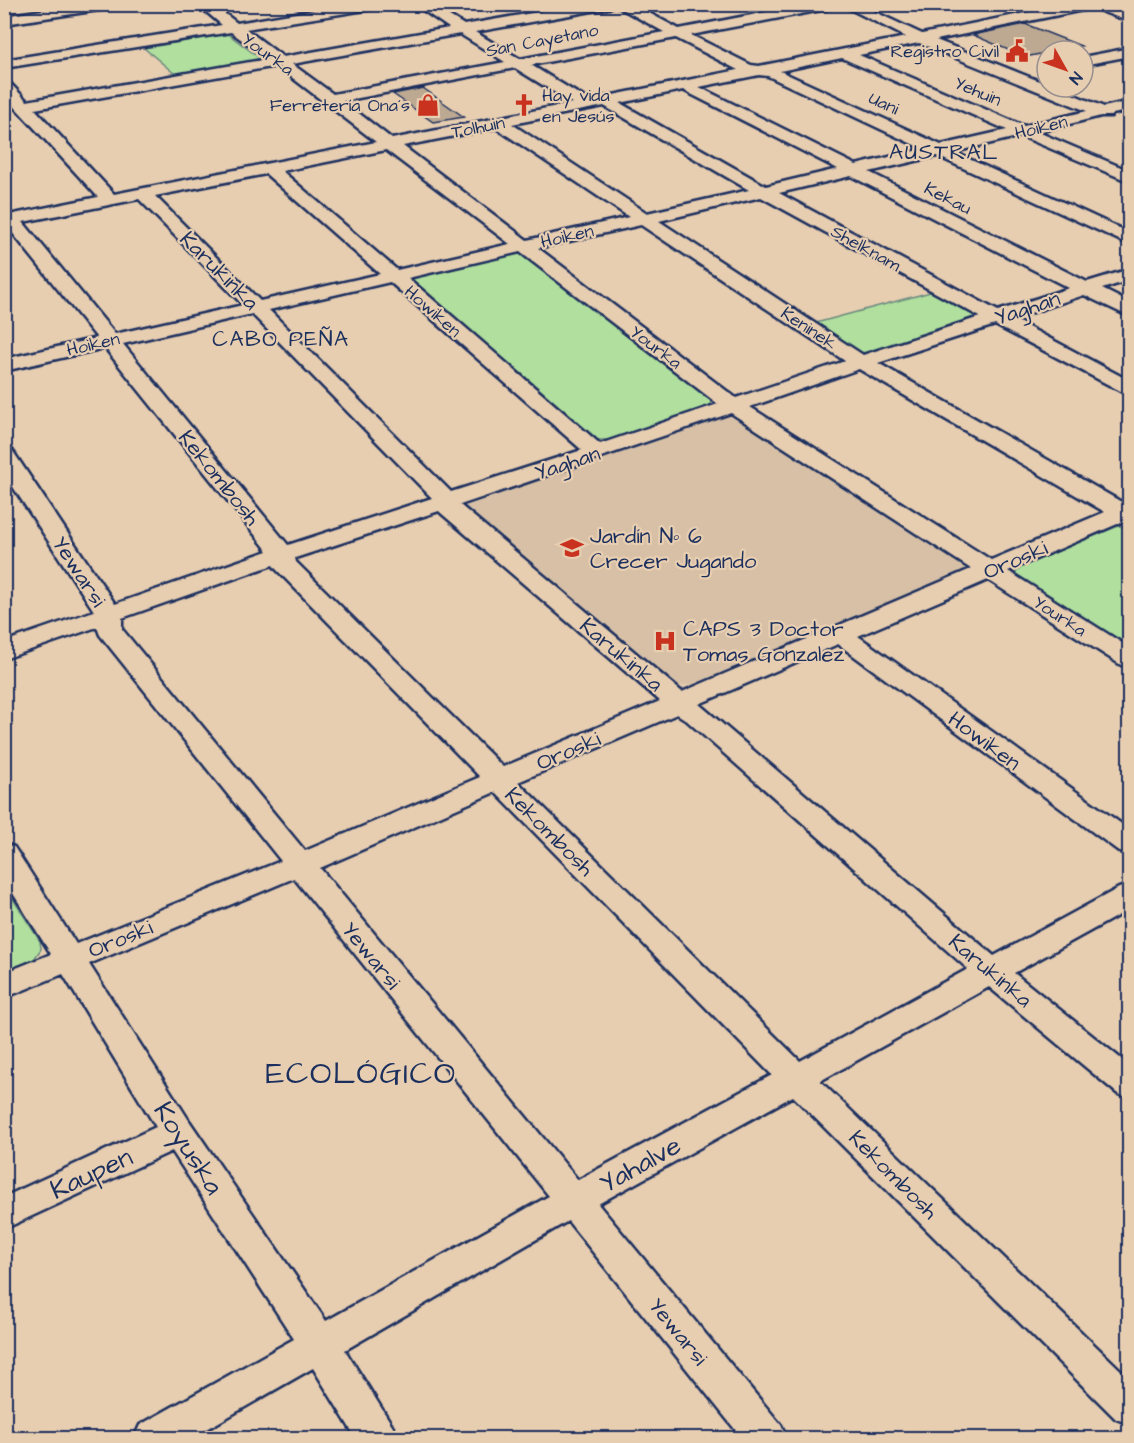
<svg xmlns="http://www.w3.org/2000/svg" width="1134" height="1443" viewBox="0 0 1134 1443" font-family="'Architects Daughter',sans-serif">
  <rect width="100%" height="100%" fill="#e8ceb0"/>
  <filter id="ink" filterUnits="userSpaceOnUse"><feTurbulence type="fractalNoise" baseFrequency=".0167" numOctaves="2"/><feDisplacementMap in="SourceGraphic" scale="12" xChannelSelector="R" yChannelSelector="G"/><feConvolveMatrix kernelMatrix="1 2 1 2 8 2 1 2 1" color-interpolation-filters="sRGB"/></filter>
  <g filter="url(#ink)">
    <!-- built -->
    <path fill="#d7c0a6" d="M730 416 742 420 965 564 964 572 697 684 681 686 672 684 464 510 468 503 474 500 717 417Z"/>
    <!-- green -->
    <path fill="#b1df9d" stroke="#66877e" stroke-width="1.5" d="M228 34 261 59 175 74 144 48Z
      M514 252 524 255 709 397 712 401 710 407 613 440H593L408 281 412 276Z
      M934 291 975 313 974 319 868 353 855 352 812 324Z
      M1118 526 1129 527V652L1015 578 1014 574 1020 567Z
      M4 885 40 941 41 949 30 965 4 977Z"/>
    <!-- building -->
    <path fill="#bda992" stroke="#1b2f5e" stroke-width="1.5" d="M1025 24 1081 46 1025 57 973 35Z
      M423 88 464 117 433 122 393 94Z"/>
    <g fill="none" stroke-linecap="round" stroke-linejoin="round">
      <!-- minor casing -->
      <g stroke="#1b2f5e" stroke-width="5">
        <path id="minor" d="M82 4H119L113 8 4 24V16Z
          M197 4H212L237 23 350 4H384L378 8 246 29 283 57 449 28 414 4H430L464 25 583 4H632L679 29 808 4H838L832 8 691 35 751 65 759 66 906 37 840 4H858L922 34 1070 4H1108L1130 13V22L1093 8 936 40 1047 84V87H1055L1104 107 1130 101V110L1113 114 1111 116H1101L1038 132 1130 171V182L1021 136 954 152 1130 233V245L937 156 869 172 1087 282 1130 269V280L1102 289 1130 303V317L1084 295 1013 319 1130 381V396L995 325 878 363 1125 504 1130 503V524L1122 522 1008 571 1130 648V668L1121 665 988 580 858 636 1130 830V855L1120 852 838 644 699 704 994 956 1119 888 1130 885V909L1014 973 1130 1066V1098L1118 1094 989 987 820 1081 1130 1379V1424L1116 1419 793 1096 598 1204 781 1425 787 1438H742L568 1221 345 1350 392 1425 398 1438H356L313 1368 191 1438H134L140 1425 294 1339 172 1151 4 1229V1197L156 1127 63 974 4 998V973L51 954 4 879V844L14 847 76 944 281 861 100 635 97 627 4 659V642L94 611 4 473V449L12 450 115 604 268 551 105 348 4 371V359L97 338 7 226H4V216L98 197 4 95V81L9 82 27 101 268 59 231 32 4 68V60L222 25ZM615 5 664 32 520 59 475 32 609 8ZM460 34 505 62 333 94 292 64ZM676 38 738 70 588 100 531 65ZM919 43 1087 111 1024 126 859 55ZM842 58 1007 130 941 145 780 71ZM277 66 376 142 114 194 35 109ZM515 68 572 103 392 139 343 101ZM759 75 768 76 923 149 856 165 699 87ZM683 90 838 169 766 186 620 103ZM604 106 749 190 647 213 512 124ZM496 128 629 217 527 240 403 146ZM386 150 510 244 397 270 282 171ZM266 174 380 274 260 301 155 196ZM851 176 1069 288 998 311 779 193ZM761 197 980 317 863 355 659 221ZM139 199 243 305 115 334 23 222ZM641 225 845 361 736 398 538 248ZM520 252 718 404 600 444 408 278ZM390 282 582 450 451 492 269 310ZM252 314 432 498 288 545 123 344ZM859 369 1105 512 991 560 750 407ZM731 413 971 569 682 692 460 505ZM439 511 441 513 660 701 503 767 296 562 295 558ZM273 565 276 569 480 777 305 851 122 629V618ZM677 714 685 719 968 969 800 1061 518 782ZM495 792 772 1075 578 1180 320 868ZM294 878 549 1196 326 1321 190 1122 89 964Z
          M1130 48V56L1083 65V57Z"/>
      </g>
      <!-- minor -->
      <use href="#minor" fill="#e8ceb0" fill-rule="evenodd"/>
    </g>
  </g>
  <!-- icons -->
  <defs>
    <g id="civic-bare" transform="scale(1.8)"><path d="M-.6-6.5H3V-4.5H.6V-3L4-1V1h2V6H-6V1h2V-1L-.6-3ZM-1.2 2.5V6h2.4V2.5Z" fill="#c8321e" stroke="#e8ceb0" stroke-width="2.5" paint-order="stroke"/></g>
    <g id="shop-bare" transform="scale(1.8)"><path d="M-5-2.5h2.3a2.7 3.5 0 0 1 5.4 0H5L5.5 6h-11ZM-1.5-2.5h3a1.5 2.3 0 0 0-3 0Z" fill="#c8321e" stroke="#e8ceb0" stroke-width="2.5" paint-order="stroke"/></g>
    <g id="church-bare" transform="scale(1.8)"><path d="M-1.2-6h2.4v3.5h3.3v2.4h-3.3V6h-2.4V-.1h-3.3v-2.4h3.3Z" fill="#c8321e" stroke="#e8ceb0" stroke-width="2.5" paint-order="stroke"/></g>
    <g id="school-bare" transform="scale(1.8)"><path d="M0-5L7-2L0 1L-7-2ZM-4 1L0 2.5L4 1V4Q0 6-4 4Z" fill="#c8321e" stroke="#e8ceb0" stroke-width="2.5" paint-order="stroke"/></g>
    <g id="hospital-bare" transform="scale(1.8)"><path d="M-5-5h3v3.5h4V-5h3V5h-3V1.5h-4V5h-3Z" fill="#c8321e" stroke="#e8ceb0" stroke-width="2.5" paint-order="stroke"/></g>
  </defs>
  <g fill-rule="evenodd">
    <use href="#civic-bare" x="1017" y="51"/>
    <use href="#shop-bare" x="428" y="105"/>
    <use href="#church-bare" x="524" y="105"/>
    <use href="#school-bare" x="572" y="548"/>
    <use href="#hospital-bare" x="665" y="641"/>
  </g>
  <g text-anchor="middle" stroke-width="4.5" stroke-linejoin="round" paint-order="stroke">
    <!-- far-street labels -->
    <g font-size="18" fill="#1b2f5e" stroke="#e8ceb0">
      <text transform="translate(542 40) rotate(-11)" y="6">San Cayetano</text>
      <text transform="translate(268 54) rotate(36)" y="6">Yourka</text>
      <text transform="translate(978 91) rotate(23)" y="6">Yehuin</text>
      <text transform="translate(884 103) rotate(25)" y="6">Uani</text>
      <text transform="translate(478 127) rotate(-11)" y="6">Tolhuin</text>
      <text transform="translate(1041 127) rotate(-14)" y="6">Hoiken</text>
      <text transform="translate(948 198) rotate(27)" y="6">Kekau</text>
      <text transform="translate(567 236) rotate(-13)" y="6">Hoiken</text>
      <text transform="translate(866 248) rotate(29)" y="6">Shelknam</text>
      <text transform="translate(433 311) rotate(41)" y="6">Howiken</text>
      <text transform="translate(809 328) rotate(33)" y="6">Keninek</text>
      <text transform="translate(93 344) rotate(-13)" y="6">Hoiken</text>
      <text transform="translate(656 347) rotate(37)" y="6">Yourka</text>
      <text transform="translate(1060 616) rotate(33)" y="6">Yourka</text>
    </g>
    <!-- far-poi labels -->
    <g font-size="18" fill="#1b2f5e" stroke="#e8ceb0" text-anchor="end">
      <text x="999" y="57">Registro Civil</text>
      <text x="542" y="101" text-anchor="start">Hay vida<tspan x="542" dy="21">en Jesús</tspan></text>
      <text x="410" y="111">Ferretería Ona´s</text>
    </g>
    <!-- far-quarter labels -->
    <g font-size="22" letter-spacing="1.5" fill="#1b2f5e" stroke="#e8ceb0">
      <text x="944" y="159">AUSTRAL</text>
      <text x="281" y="346">CABO PEÑA</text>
    </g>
    <!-- street labels -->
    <g font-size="22" fill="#1b2f5e" stroke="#e8ceb0">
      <text transform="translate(220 270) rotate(45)" y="8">Karukinka</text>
      <text transform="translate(1027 307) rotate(-18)" y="8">Yaghan</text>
      <text transform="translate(567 462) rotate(-18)" y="8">Yaghan</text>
      <text transform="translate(220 477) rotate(51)" y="8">Kekombosh</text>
      <text transform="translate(1015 559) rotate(-23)" y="8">Oroski</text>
      <text transform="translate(80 571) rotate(57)" y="8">Yewarsi</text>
      <text transform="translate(622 654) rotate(40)" y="8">Karukinka</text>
      <text transform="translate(985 740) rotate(36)" y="8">Howiken</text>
      <text transform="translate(568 750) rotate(-23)" y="8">Oroski</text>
      <text transform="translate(550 831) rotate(45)" y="8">Kekombosh</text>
      <text transform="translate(120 938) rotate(-22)" y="8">Oroski</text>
      <text transform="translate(372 955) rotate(51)" y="8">Yewarsi</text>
      <text transform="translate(991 970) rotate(40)" y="8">Karukinka</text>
      <text transform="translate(894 1174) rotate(45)" y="8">Kekombosh</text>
      <text transform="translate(679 1331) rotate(51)" y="8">Yewarsi</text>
    </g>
    <!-- poi labels -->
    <g font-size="22" fill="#1b2f5e" stroke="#e8ceb0" text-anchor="start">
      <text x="590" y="543">Jardín Nº 6<tspan x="590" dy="25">Crecer Jugando</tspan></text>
      <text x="683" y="636">CAPS 3 Doctor<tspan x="683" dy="25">Tomas Gonzalez</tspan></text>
    </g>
    <!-- near-street labels -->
    <g font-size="27" fill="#1b2f5e" stroke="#e8ceb0">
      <text transform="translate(189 1148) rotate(57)" y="9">Koyuska</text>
      <text transform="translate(640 1164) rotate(-29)" y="9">Yahalve</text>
      <text transform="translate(91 1173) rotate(-25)" y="9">Kaupen</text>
    </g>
    <!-- near-quarter labels -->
    <g font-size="32" letter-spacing="1.5" fill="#1b2f5e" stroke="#e8ceb0">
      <text x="361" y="1083">ECOLÓGICO</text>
    </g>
  </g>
  <!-- margin -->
  <rect width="1134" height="1443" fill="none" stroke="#e8ceb0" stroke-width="24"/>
  <rect x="12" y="12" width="1110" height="1419" fill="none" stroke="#1b2f5e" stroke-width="2" filter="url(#ink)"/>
  <!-- north arrow -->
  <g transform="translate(1065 69) rotate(130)"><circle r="28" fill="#e8ceb0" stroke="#968e8f" stroke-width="1.5"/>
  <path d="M0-4.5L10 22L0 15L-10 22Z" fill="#c8321e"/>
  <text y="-9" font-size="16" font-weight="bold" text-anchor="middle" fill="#1b2f5e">N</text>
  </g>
</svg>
